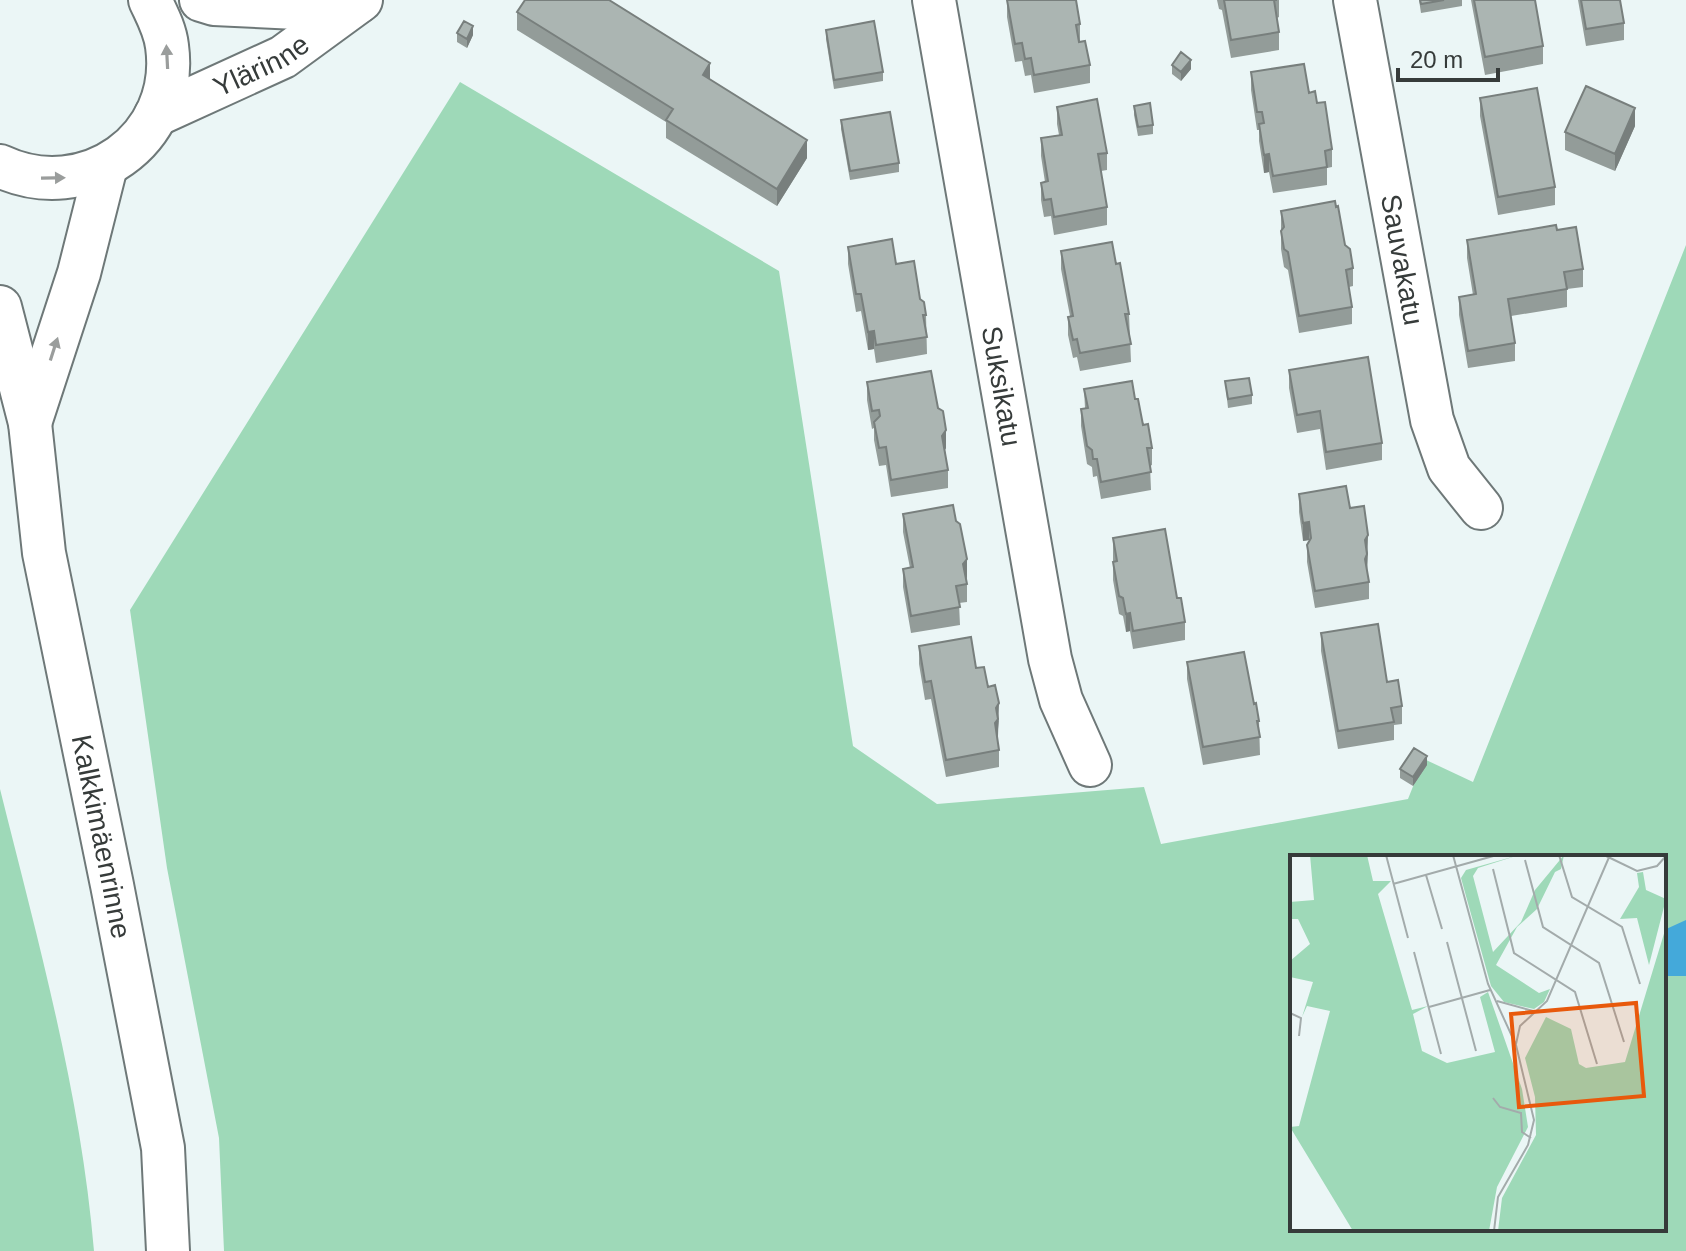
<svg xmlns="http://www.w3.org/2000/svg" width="1686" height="1251" viewBox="0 0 1686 1251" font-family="Arial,sans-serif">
  <rect width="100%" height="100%" fill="#ebf6f6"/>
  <!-- green -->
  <path fill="#9ed9b8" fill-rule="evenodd" d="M460 82 779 271 853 746 937 804 1144 787 1161 844 1408 799 1424 759 1473 782 1686 245V1251H224L219 1138 167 868 130 610ZM1292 857H1664V1229H1292Z
    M0 789C38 941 81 1095 94 1251H0Z"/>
  <!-- water -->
  <path fill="#44a9da" d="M1686 920V976H1664V930Z"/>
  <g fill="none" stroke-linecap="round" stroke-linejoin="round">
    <!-- minor casing -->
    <g stroke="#6e7878" stroke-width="46">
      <g id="minor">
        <path d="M201 0 214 4 297 8 358 2"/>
        <path id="s1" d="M934 0 1050 659 1061 700 1090 765"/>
        <path id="s2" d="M1355 0 1432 420 1449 468 1481 508"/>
        <path id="s3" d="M156 115 283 57 361 0"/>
        <path d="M0 166C85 206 180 140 167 46 165 29 157 15 150 0"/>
        <path id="s4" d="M0 307 30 423 44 553 112 885 163 1148 168 1251"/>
        <path d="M30 423 79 273 106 166"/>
      </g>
    </g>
    <!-- minor -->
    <use href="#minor" stroke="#fff" stroke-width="42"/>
  </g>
  <!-- wall -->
  <path fill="#939c99" d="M1007 0 1080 24V42L1090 65V83L1034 93 1031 75 1025 76 1022 61 1015 62 1007 17Z
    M1217 0H1279V17L1277 18 1279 32V50L1231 58 1222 10 1219 9Z
    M1419 0H1462V6L1421 13Z
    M1471 0H1535L1543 46V64L1485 75Z
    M1578 0H1620L1624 23V40L1586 46Z
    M517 12 710 80 807 158 777 206 666 138V122L517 30Z
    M826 30 883 72V81L834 89 826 39Z
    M457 33 473 35 467 48 457 42Z
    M1172 65 1191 69 1181 81 1172 74Z
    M1251 72 1309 93 1317 103 1332 149V167L1327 168V185L1273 193 1269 172 1264 173 1259 141V130H1257L1251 90Z
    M1480 98 1555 187V205L1498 215 1480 116Z
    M1134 106 1153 125V134L1138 136 1134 115Z
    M1057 107 1107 153V170L1101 171 1107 207V225L1054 235 1051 216 1044 217 1041 200V183L1045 182 1041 156V138L1059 135 1057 124Z
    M841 120 899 163V172L850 180 841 129Z
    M1635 126 1615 171 1565 150V132Z
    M1281 211 1345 245 1353 268V286L1349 287 1352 307V324L1299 333 1288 270 1284 267 1281 249Z
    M1557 230 1583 269V287L1567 289V307L1511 316 1515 343V361L1468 368 1459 315V297L1473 295 1467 258V240Z
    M848 247 896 264 920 299 926 315 927 354 876 363 874 349 868 350 861 311 856 312 848 264Z
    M1061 251 1116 264 1129 314 1131 362 1080 371 1077 357 1073 358 1068 335V317L1070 316 1061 269Z
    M1289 370 1382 443V460L1326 470 1320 429 1297 433 1289 388Z
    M1225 381 1252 395V404L1228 408Z
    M867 382 938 408 946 448 945 450 948 470V488L891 497 886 465 879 466 874 440V428L872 429 867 400Z
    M1084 389 1135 399 1152 448V465L1150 466 1151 490 1101 499 1097 476 1093 477 1092 467 1087 464 1081 426V409L1085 408Z
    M1299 494 1350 508 1368 553 1367 572 1369 582V599L1315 608 1307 562V545L1309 542V540L1303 541 1299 512Z
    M903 514 967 577V602L959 603 960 625 911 633 903 587V569L910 568 903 532Z
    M1113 538 1177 598 1185 622V640L1133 649 1130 631 1126 632 1123 616 1119 614 1113 580Z
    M1321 633 1387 682 1402 706V724L1394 725V740L1338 749 1321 651Z
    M919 646 976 668 988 687 999 721 997 737 999 750V767L946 777 931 699 925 700 919 664Z
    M1187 662 1254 704 1259 721 1260 755 1203 765 1187 679Z
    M1427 765 1413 786 1400 778V769Z"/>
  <!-- shaded-wall -->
  <path fill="#787f7d" d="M473 26V35L467 48V39Z
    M1191 60V69L1181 81V72Z
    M710 63V80L703 75Z
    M1635 108V126L1615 171V154Z
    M807 140V158L777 206V189Z
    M1269 154V172L1264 173V155Z
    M874 331V349L868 350V332Z
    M946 430V448L942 454V436Z
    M1309 522V540L1303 541V523Z
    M1368 535 1367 572 1365 577V540Z
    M967 559V577L963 582V564Z
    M1130 613V631L1126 632V614Z
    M999 703 998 736 995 741 996 708Z
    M1427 756V765L1413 786V777Z"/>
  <!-- building -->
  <path fill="#abb5b2" stroke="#787f7d" stroke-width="2" d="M525 0H609L710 63 703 75 807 140 777 189 666 120 673 109 517 12Z
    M1007 0H1076L1080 24 1076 25 1079 42 1085 41 1090 65 1034 75 1031 58 1025 59 1022 43 1015 44Z
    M1224 0H1277H1274L1279 32 1231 40Z
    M1420 0H1444L1421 4Z
    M1474 0H1535L1543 46 1485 57Z
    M1581 0H1620L1624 23 1586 29Z
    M464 21 473 26 467 39 457 33Z
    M874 21 883 72 834 80 826 30Z
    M1181 52 1191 60 1181 72 1172 65Z
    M1304 64 1309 93 1315 91 1317 103 1325 102 1332 149 1325 151 1327 167 1273 176 1269 154 1264 155 1259 124 1264 123 1262 112H1257L1251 72Z
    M1586 86 1635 108 1615 154 1565 132Z
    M1537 88 1555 187 1498 197 1480 98Z
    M1097 99 1107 153 1098 154 1107 207 1054 217 1051 199 1044 200 1041 183 1048 181 1041 138 1062 135 1057 107Z
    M1150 103 1153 125 1138 127 1134 106Z
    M890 112 899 163 850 171 841 120Z
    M1335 201 1336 207 1338 206 1345 245 1350 249 1353 268 1346 270 1352 307 1299 316 1288 252 1284 249 1281 231 1284 227 1281 211Z
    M1556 225 1557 230 1576 227 1583 269 1564 272 1567 289 1508 299 1515 343 1468 351 1459 297 1476 294 1467 240Z
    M892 239 896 264 914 261 920 299 924 302 926 315H923L927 337 876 345 874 331 868 332 861 294H856L848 247Z
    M1112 242 1116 264 1120 263 1129 314H1125L1131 344 1080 353 1077 339 1073 340 1068 317 1073 316 1061 251Z
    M1368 357 1382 443 1326 452 1320 411 1297 415 1289 370Z
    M931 371 938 408 943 411 946 430 942 436 948 470 891 480 886 447 879 448 874 422 880 416 879 410 872 411 867 382Z
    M1249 378 1252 395 1228 399 1225 381Z
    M1132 381 1135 399H1138L1143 425 1148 424 1152 448H1147L1151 472 1101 482 1097 459H1093L1092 450 1087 446 1081 409 1088 408 1084 389Z
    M1346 486 1350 508 1364 506 1368 535 1365 540 1367 554 1365 559 1369 582 1315 591 1307 545 1311 538 1309 522 1303 523 1299 494Z
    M953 505 956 521 960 524 967 559 963 564 967 584 956 586 960 607 911 616 903 569 913 567 903 514Z
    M1165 529 1177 598H1181L1185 622 1133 631 1130 613 1126 614 1123 598 1119 596 1113 562 1117 561 1113 538Z
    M1378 624 1387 682 1398 680 1402 706 1391 708 1394 722 1338 731 1321 633Z
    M971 637 976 668 984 667 988 687 995 685 999 703 996 708 998 719 995 723 999 750 946 760 931 681 925 682 919 646Z
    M1244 652 1254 704 1256 703 1259 721H1257L1260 737 1203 747 1187 662Z
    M1414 748 1427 756 1413 777 1400 769Z"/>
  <!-- one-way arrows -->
  <defs><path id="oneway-solid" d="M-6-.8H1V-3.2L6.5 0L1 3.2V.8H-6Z" transform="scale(2)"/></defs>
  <g fill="#9a9d9c">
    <use href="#oneway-solid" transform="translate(167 57) rotate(-93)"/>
    <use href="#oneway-solid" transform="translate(53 178) rotate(-1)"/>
    <use href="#oneway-solid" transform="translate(54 349) rotate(-72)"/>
  </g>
  <g text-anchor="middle" stroke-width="7" stroke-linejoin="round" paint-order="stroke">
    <!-- street labels -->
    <g font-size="28" fill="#363b3a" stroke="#ebf6f6">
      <text dy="10" stroke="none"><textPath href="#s3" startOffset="116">Ylärinne</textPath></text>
      <text dy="10" stroke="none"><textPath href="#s2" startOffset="264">Sauvakatu</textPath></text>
      <text dy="10" stroke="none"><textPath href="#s1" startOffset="392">Suksikatu</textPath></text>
      <text dy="10" stroke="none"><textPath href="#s4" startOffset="540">Kalkkimäenrinne</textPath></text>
    </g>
  </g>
  <!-- overview -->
  <g transform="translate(1290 855)">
    <rect width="376" height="376" fill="#ebf6f6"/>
    <path d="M20 0H77L83 26H101L88 39 122 155 138 151 123 159 132 196 157 208 205 197 190 142 198 137 232 234 238 272 207 332 199 376H63L0 272 9 271 40 156 17 151 12 162 23 127 0 122V106L20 89 8 64H0V47L24 45ZM229 0 188 13 183 21 203 97 231 67 245 35 274 0 271 14 265 17 247 54 227 72 206 110 249 138 260 134 254 147 244 154 214 147 201 131 171 23 176 15ZM353 17 356 35 376 44 359 110 347 63 330 64 349 32 347 18ZM376 72V376H208L212 343 246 280 245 242 235 203 256 162 281 174 289 209 296 213 335 207Z" fill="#9ed9b8"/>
    <path fill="none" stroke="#a3abab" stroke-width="2" d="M96 0 118 83M163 0 198 129 226 190 244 265 238 290 208 342 204 376M269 0 282 42 332 72 350 129M314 0 347 16 367 11 376 1M235 5 253 72 309 108 334 187M203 14 224 98 285 137 307 209M136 20 152 74M103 29 207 0M157 87 186 196M124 97 151 199M207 146 247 157M139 152 200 135M0 158 11 163 9 181M226 189 230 171 257 146 320 0M203 243 210 252 231 258 232 277 241 283"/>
    <path fill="#e8590c" fill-opacity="0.15" stroke="#e8590c" stroke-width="4" d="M346 148 354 241 229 252 221 159Z"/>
    <rect width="376" height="376" fill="none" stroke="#363b3a" stroke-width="4"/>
  </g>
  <!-- scale -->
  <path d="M1398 68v12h100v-12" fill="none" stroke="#363b3a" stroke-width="4"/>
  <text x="1410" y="68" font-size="24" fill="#363b3a" stroke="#ebf6f6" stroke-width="6" paint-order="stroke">20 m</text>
</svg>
